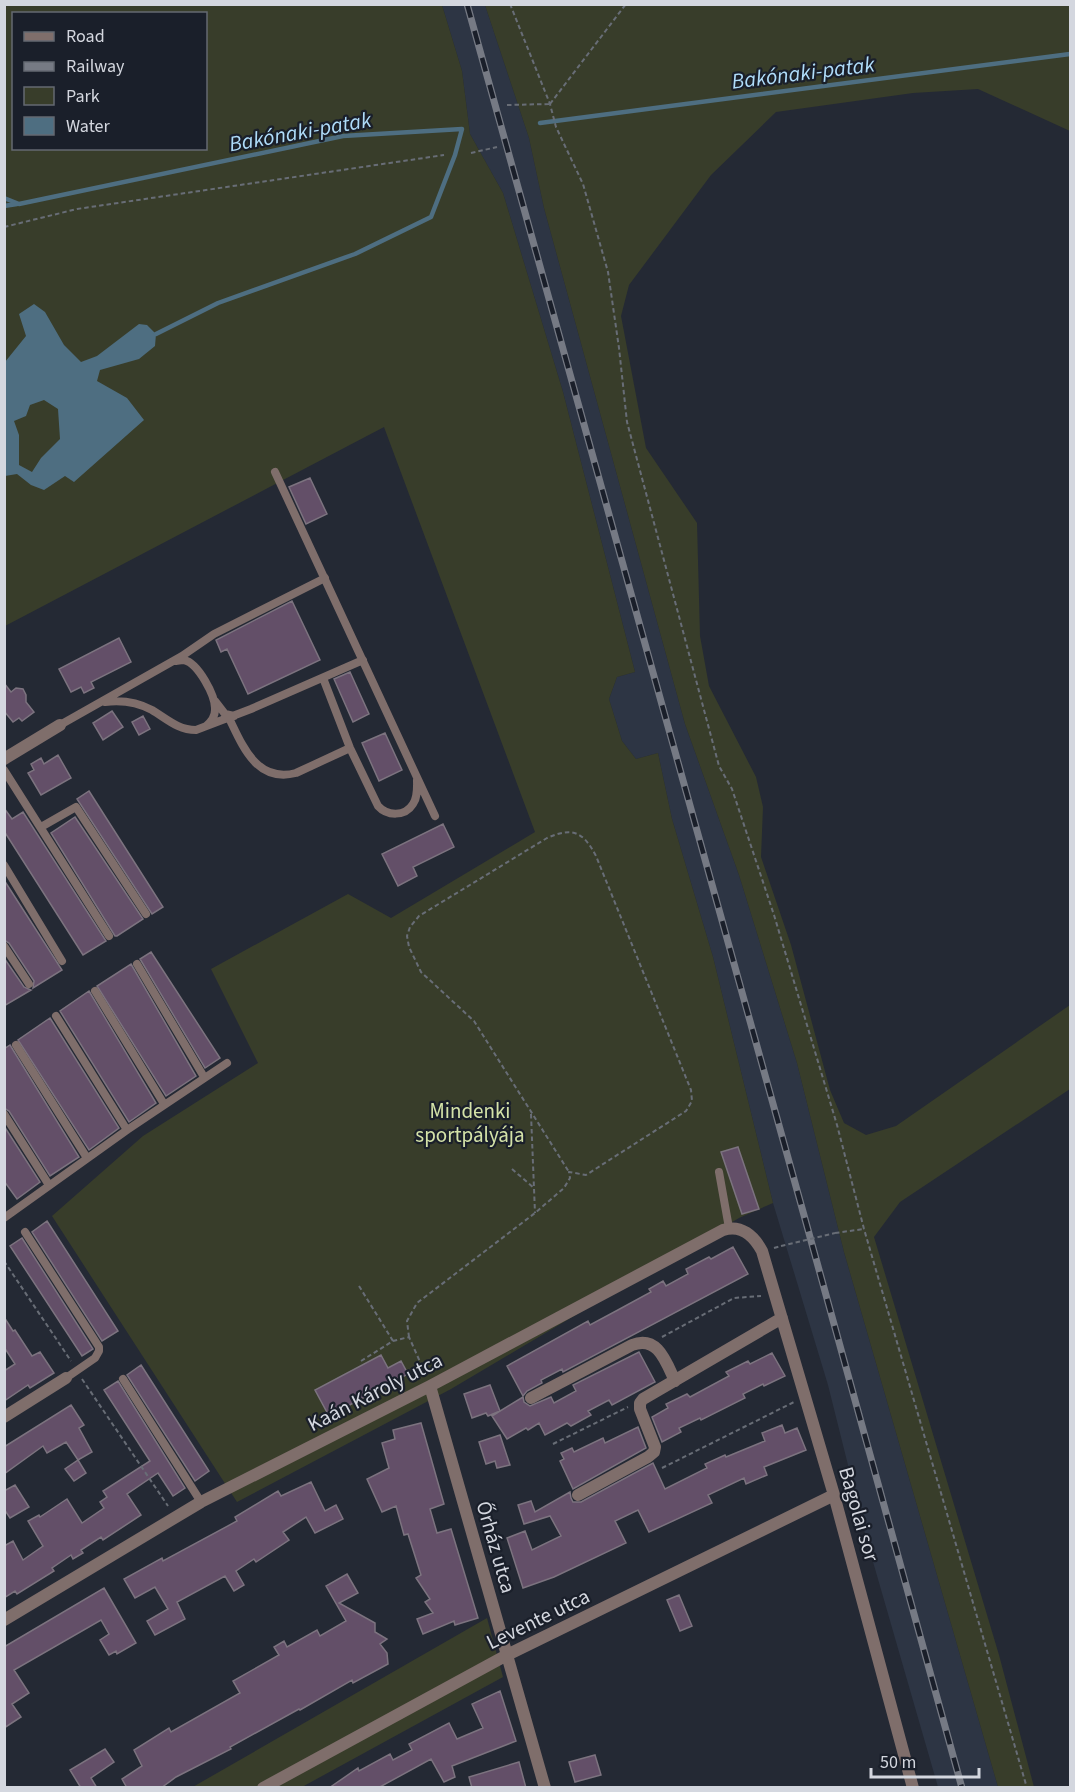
<svg xmlns="http://www.w3.org/2000/svg" width="1075" height="1792" viewBox="0 0 1075 1792" font-family="'Source Sans 3',sans-serif">
  <rect width="100%" height="100%" fill="#242934"/>
  <!-- built -->
  <path fill="#2d3544" d="M442 5H485L529 138 544 208 685 724 739 875 797 1063 844 1252 998 1787H938L867 1541 828 1385 773 1203 713 957 672 819 658 753 636 759 622 741 609 699 617 677 635 672 563 392 503 193 470 134 462 71Z"/>
  <!-- green -->
  <path fill="#383d2a" fill-rule="evenodd" d="M5 5H442L462 71 470 134 503 193 563 392 635 672 617 677 609 699 622 741 636 759 658 753 672 819 713 957 773 1203 739 1218 451 1389 237 1502 52 1216 143 1136 258 1063 211 969 348 894 391 918 535 832 384 427 5 626ZM14 14H206V148H14Z
    M485 5H1070V131L978 89 913 93 776 112 711 175 629 285 621 316 646 448 697 523 700 636 709 686 756 777 763 807 761 857 791 945 830 1090 844 1123 866 1135 896 1126 1070 1005V1089L900 1202 874 1237 999 1655 1034 1787H998L844 1252 797 1063 739 875 685 724 544 208 529 138Z
    M487 1618 503 1677 302 1787 191 1788Z"/>
  <!-- water -->
  <path fill="#4e6e81" fill-rule="evenodd" d="M34 304 45 312 64 345 81 362 97 356 139 324 147 325 156 334 155 346 139 359 100 370 97 381 127 398 144 420 74 482 65 476 44 490 31 485 17 474 5 476V362L26 336 19 314ZM44 400 58 409 60 439 41 458 32 472 19 465V435L14 421 26 416 30 405Z"/>
  <g fill="none" stroke-linecap="round" stroke-linejoin="round">
    <!-- stream -->
    <path stroke="#4e6e81" stroke-width="4.5" d="M540 123 1070 54
      M4 198 19 204 343 136 462 129 455 155 431 217 355 254 218 303 156 334
      M4 206 17 204"/>
  </g>
  <!-- building -->
  <path fill="#634f68" stroke="#7c737f" stroke-width="1.5" d="M310 478 327 514 306 524 289 487Z
    M292 601 320 660 248 694 227 649 221 652 216 640Z
    M119 638 131 662 91 682 94 688 84 693 81 687 71 692 59 669Z
    M350 672 369 714 353 722 334 679Z
    M4 683 11 692 16 688 23 689 26 695V702L34 712 22 721 19 718 13 722 4 711Z
    M112 711 123 727 103 740 93 723Z
    M143 716 150 729 139 735 132 722Z
    M385 733 402 770 379 781 362 743Z
    M58 755 71 778 41 795 28 773 34 770 31 764 41 758 44 764Z
    M89 791 163 907 152 914 77 799Z
    M4 808 12 819 23 812 106 941 83 955 4 831Z
    M75 817 143 919 117 936H115L51 833Z
    M443 824 454 847 413 867 417 876 398 886 382 854Z
    M4 880 62 970 33 988 34 981 9 943 4 940Z
    M151 952 220 1058 205 1068 140 959Z
    M4 958 24 987 31 990 4 1006Z
    M131 964 196 1076 166 1096 97 986Z
    M89 991 156 1103 129 1122 60 1011Z
    M50 1018 119 1128 89 1150 18 1040Z
    M10 1045 79 1157 50 1176 9 1111 4 1108V1049Z
    M4 1126 40 1182 17 1199 4 1181Z
    M738 1147 759 1209 742 1214 721 1152Z
    M47 1221 118 1331 102 1341 32 1232Z
    M22 1238 93 1349 82 1356 10 1246Z
    M733 1247 748 1274 563 1372 562 1369 541 1380 542 1383 527 1391 523 1396 507 1366 588 1321 590 1325 616 1311 651 1292 649 1289 663 1281 666 1286 688 1274 686 1269 709 1257 711 1259Z
    M4 1317 13 1331 15 1330 32 1356 40 1352 54 1373 30 1388 28 1385 4 1401V1371L15 1364 4 1347Z
    M639 1352 655 1382 612 1405 609 1400 588 1411 591 1415 571 1426 567 1423 545 1435 539 1423 528 1430 526 1428 507 1439 492 1416 523 1397 524 1402 530 1406 551 1397 554 1403 576 1391 573 1385Z
    M772 1353 785 1376 764 1386 763 1384 743 1394 745 1398 701 1420 700 1418 679 1428 681 1432 662 1442 652 1417 668 1408 666 1404 687 1394 690 1397 729 1376 726 1372 748 1361 750 1364Z
    M381 1355 388 1368 401 1361 408 1374 329 1416 315 1390Z
    M141 1365 209 1471 195 1481 127 1375Z
    M118 1381 185 1488 173 1496 158 1473 127 1494 141 1515 103 1540 101 1537 81 1550 83 1553 73 1559 71 1555 52 1568 54 1571 17 1594 15 1591 4 1598V1546L13 1541 23 1560 43 1546 28 1521 39 1515 40 1517 67 1499 82 1523 104 1508 100 1502 107 1497 103 1491 150 1461 104 1390Z
    M490 1385 500 1411 488 1416 486 1413 472 1418 464 1394Z
    M71 1405 84 1425 79 1428 92 1452 78 1460 66 1442 47 1453 43 1446 4 1474V1447Z
    M421 1423 444 1504 430 1509 437 1533 451 1529 478 1618 455 1625 454 1621 423 1634 417 1619 433 1613 425 1602 430 1599 416 1578 421 1575 408 1534 404 1535 396 1506 382 1512 367 1479 389 1468 382 1443 395 1439 393 1430Z
    M782 1425 785 1433 797 1428 806 1450 764 1467 767 1475 746 1484 744 1478 708 1495 712 1503 649 1532 638 1510 615 1521 626 1543 554 1577 523 1588 507 1538 525 1531 532 1550 561 1536 550 1516 524 1524 518 1505 531 1501 535 1512 570 1492 571 1498 573 1502H581L653 1463 665 1489 707 1468 705 1464 725 1455 726 1457 765 1441 762 1433Z
    M638 1427 646 1448 573 1489 560 1461 564 1459 561 1453 572 1448 574 1452 603 1438 605 1443Z
    M500 1435 510 1465 497 1468 495 1461 486 1464 479 1442Z
    M78 1460 86 1473 74 1481 65 1469Z
    M311 1482 325 1511 336 1505 343 1519 315 1533 306 1517 283 1532 289 1540 256 1562 254 1559 236 1571 244 1585 234 1591 225 1576 177 1602 185 1619 155 1635 147 1621 168 1609 155 1587 135 1598 124 1579 162 1558 163 1561 237 1521 235 1517 278 1491 281 1496Z
    M15 1485 29 1507 10 1518 4 1509V1491Z
    M347 1574 358 1593 339 1603 375 1623V1632L387 1639 380 1644 387 1653 388 1664 353 1683 352 1680 300 1710 299 1709 230 1747 231 1749 176 1777 161 1788H127L122 1779 142 1766 134 1750 169 1728 171 1732 240 1693 233 1681 279 1655 274 1647 284 1641 287 1647 317 1630 320 1636 346 1621 326 1586Z
    M104 1588 136 1643 117 1654 116 1651 109 1655 100 1640 109 1634 101 1620 14 1670 29 1693 12 1704 21 1717 4 1728V1647Z
    M679 1595 692 1626 680 1631 667 1600Z
    M500 1691 516 1741 452 1766 455 1777 444 1782 431 1759 378 1788H329L358 1768 359 1771 390 1754 393 1760 412 1750 409 1744 449 1723 457 1739 483 1728 472 1704Z
    M105 1749 114 1762 91 1778 97 1788H81L70 1770Z
    M595 1755 601 1775 575 1782 569 1762Z
    M519 1762 526 1788H472L469 1777Z"/>
  <g fill="none" stroke-linecap="round" stroke-linejoin="round">
    <!-- path -->
    <path stroke="#686d76" stroke-width="2" stroke-dasharray="4.5 3" stroke-linecap="butt" d="M510 4 550 104 556 127 583 184 608 272 619 348 627 422 719 766 732 789 774 915 837 1125 864 1229 1027 1788
      M550 104 626 4
      M507 105 550 104
      M471 153 497 147
      M4 227 77 209 444 155
      M531 1114 535 1213
      M512 1169 534 1188
      M835 1233 864 1229
      M774 1248 781 1246
      M4 1261 71 1361
      M359 1286 393 1341
      M409 1337 407 1321 417 1303 535 1213 564 1188 570 1178 569 1172 586 1175 686 1111 692 1101 691 1090 596 856C583 831 572 827 547 838L419 916 410 927 407 936 409 947 421 972 474 1021 569 1172
      M662 1337 734 1298 761 1296
      M361 1361 393 1341 409 1337 425 1373
      M82 1379 168 1506
      M553 1444 628 1407
      M662 1468 794 1402"/>
    <!-- service -->
    <path stroke="#7f6e6b" stroke-width="8" d="M275 472 435 816
      M174 661C177 661 181 660 184 660 198 663 216 696 215 710 215 717 211 722 206 726
      M323 678 350 748 378 806C387 816 405 817 413 804 418 797 417 787 417 780
      M215 701 225 714 234 716
      M105 702C121 700 137 702 152 710 167 719 178 730 196 730L251 709 363 660
      M229 718C243 747 257 783 296 773L350 748
      M60 725 182 656 214 634 325 578
      M4 770 109 936
      M41 827 76 807 146 914
      M4 865 62 961
      M4 946 29 984
      M137 964 204 1077
      M95 991 164 1104
      M56 1016 127 1130
      M16 1045 87 1158
      M4 1114 49 1185
      M719 1172 729 1228
      M4 1218 127 1130 227 1063
      M25 1232 99 1347V1351L95 1358 66 1378
      M123 1379 201 1502"/>
    <!-- minor -->
    <path stroke="#7f6e6b" stroke-width="12" d="M4 759 60 725
      M430 1386 545 1788
      M531 1398 632 1345C658 1335 666 1362 675 1381
      M4 1417 66 1378
      M578 1495 648 1457 654 1452 655 1447 640 1409V1403L643 1399 782 1318
      M4 1620 201 1502 430 1386 723 1230C741 1224 754 1236 762 1251L834 1495 913 1788
      M263 1788 507 1655 834 1495"/>
    <!-- rail casing -->
    <g stroke="#767a84" stroke-width="7">
      <path id="rail" d="M467 4 802 1208 962 1788"/>
    </g>
    <!-- rail -->
    <use href="#rail" stroke="#1a1f2a" stroke-width="4.5" stroke-dasharray="14" stroke-linecap="butt"/>
    <!-- path-bridge -->
    <path stroke="#686d76" stroke-width="2" stroke-dasharray="4.5 3" stroke-linecap="butt" d="M781 1246 835 1233"/>
  </g>
  <g text-anchor="middle" stroke-width="4.5" stroke-linejoin="round" paint-order="stroke">
    <!-- park labels -->
    <g font-size="21" fill="#d4e2a8" stroke="#1a1f2a">
      <text x="470" y="1118">Mindenki<tspan x="470" dy="24">sportpályája</tspan></text>
    </g>
    <!-- street labels -->
    <g font-size="21" fill="#d4d7df" stroke="#1a1f2a">
      <text transform="translate(375 1392) rotate(-27)" y="7">Kaán Károly utca</text>
      <text transform="translate(859 1514) rotate(74)" y="7">Bagolai sor</text>
      <text transform="translate(496 1547) rotate(74)" y="7">Őrház utca</text>
      <text transform="translate(538 1619) rotate(-26)" y="7">Levente utca</text>
    </g>
    <!-- water labels -->
    <g font-size="22" font-style="italic" fill="#afdcf9" stroke="#1a1f2a">
      <text transform="translate(803 72) rotate(-7)" y="8">Bakónaki-patak</text>
      <text transform="translate(300 131) rotate(-10)" y="8">Bakónaki-patak</text>
    </g>
  </g>
  <!-- border -->
  <rect width="1075" height="1792" fill="none" stroke="#d4d7df" stroke-width="12"/>
  <!-- legend -->
  <rect x="12" y="12" width="195" height="138" fill="#1a1f2a" stroke="#646972" stroke-width="1.5"/>
  <rect x="24" y="32" width="30" height="9" fill="#7f6e6b" stroke="#646972" stroke-width="1.5"/>
  <text x="66" y="42" font-size="18" fill="#d4d7df">Road</text>
  <rect x="24" y="62" width="30" height="9" fill="#767a84" stroke="#646972" stroke-width="1.5"/>
  <text x="66" y="72" font-size="18" fill="#d4d7df">Railway</text>
  <rect x="24" y="87" width="30" height="18" fill="#383d2a" stroke="#646972" stroke-width="1.5"/>
  <text x="66" y="102" font-size="18" fill="#d4d7df">Park</text>
  <rect x="24" y="117" width="30" height="18" fill="#4e6e81" stroke="#646972" stroke-width="1.5"/>
  <text x="66" y="132" font-size="18" fill="#d4d7df">Water</text>
  <!-- scale -->
  <path d="M871 1768v9h108v-9" fill="none" stroke="#d4d7df" stroke-width="3"/>
  <text x="880" y="1768" font-size="18" fill="#d4d7df" stroke="#1a1f2a" stroke-width="4.5" paint-order="stroke">50 m</text>
</svg>
